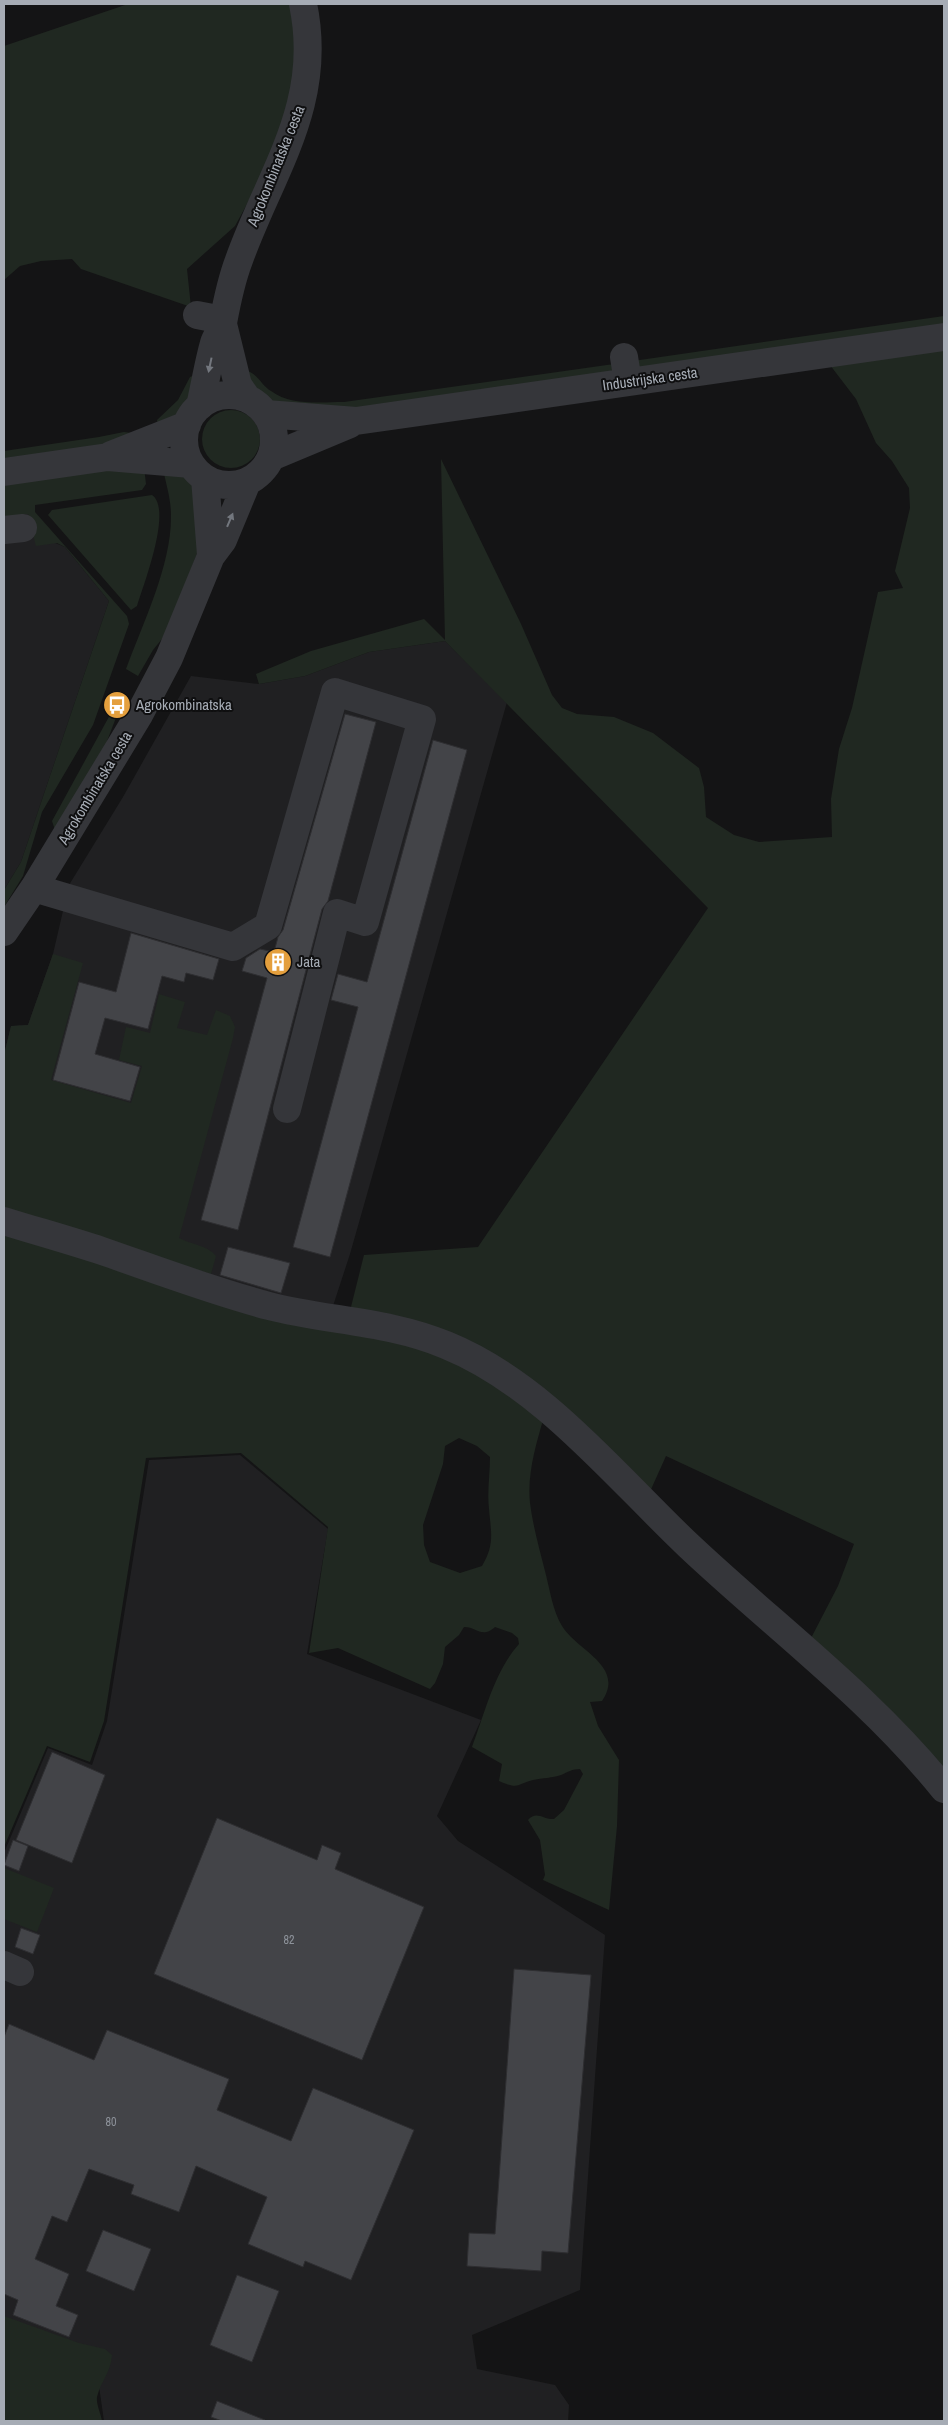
<svg xmlns="http://www.w3.org/2000/svg" width="948" height="2425" viewBox="0 0 948 2425" font-family="'Archivo Narrow',sans-serif">
  <rect width="100%" height="100%" fill="#141415"/>
  <!-- built -->
  <path fill="#202022" d="M28 514 31 533 65 547 109 601 21 862 4 890V518Z
    M445 641 507 702 350 1254 332 1309 221 1287 4 1055 11 1026 28 1025 53 954 69 885 123 797 191 676 259 684 305 676 369 652Z
    M240 1455 328 1529 307 1654 481 1720 437 1816 458 1841 605 1935 580 2290 472 2335 477 2369 555 2385 569 2405 568 2421H104L96 2365 4 2330V1853L48 1748 92 1765 107 1721 149 1460Z"/>
  <!-- green -->
  <path fill="#202821" fill-rule="evenodd" d="M128 4H294L300 55 276 151 235 226 187 269 191 307 81 269 72 259 41 261 20 266 4 280V46Z
    M944 316V326L634 370 633 361Z
    M944 348V1778L809 1642 838 1586 854 1544 666 1456 648 1496 565 1414 349 1315 364 1255 478 1247 708 908 445 641 369 652 305 676 259 684 256 674 311 651 424 619 445 640 441 459 521 624 552 695 562 708 577 714 614 717 653 733 699 768 704 787 706 817 734 835 759 842 832 837 831 799 839 749 852 708 878 592 903 588 895 571 910 508 909 488 892 461 876 443 856 399 830 365Z
    M614 364 615 373 362 410 276 406 253 390 247 371C257 373 262 386 271 391 291 406 321 402 344 402Z
    M200 373C190 398 183 415 158 428L157 420 178 400 190 377Z
    M202 439a29 29 0 1 1 58 0a29 29 0 1 1-58 0Z
    M124 432 132 433 130 440 4 461V451L99 437Z
    M144 467 146 484 142 490 35 505V512L127 616 129 624 93 725 42 812 23 876 4 907V890L21 862 109 601 65 547 57 543 36 546 28 514 4 518V484L109 468Z
    M163 469 184 474 197 490 198 551 166 634 153 650 138 676 126 669C143 623 172 564 171 515 171 499 166 484 163 469Z
    M152 495C173 509 143 586 137 606L131 610 48 515 52 510Z
    M111 713 117 715 104 749 55 830 52 821Z
    M53 954 83 963 51 1080 131 1103 142 1066 119 1060 126 1027 150 1033 159 994 185 1002 177 1028 207 1035 216 1010 230 1016 235 1027 233 1038 179 1238C192 1245 207 1245 216 1256L211 1274 4 1215V1055L11 1026 28 1025Z
    M4 1233 435 1346 544 1417C536 1444 527 1474 530 1503 533 1527 540 1551 546 1575 550 1591 553 1611 562 1626 576 1650 626 1666 602 1701L590 1702 598 1726 619 1760 617 1826 609 1910 543 1880 545 1875 540 1840 528 1820C537 1810 543 1820 554 1819L564 1810 583 1774 580 1769C572 1769 568 1772 561 1775 552 1778 543 1778 533 1780 516 1784 520 1790 499 1781L502 1764 472 1747C485 1713 494 1672 519 1644L518 1638 512 1633 495 1627C481 1639 478 1627 464 1627L459 1635 445 1647 443 1664 435 1683 430 1689 338 1648 309 1653 328 1527 241 1453 146 1458 104 1721 90 1762 47 1746 4 1847ZM459 1438 477 1446 490 1457C490 1474 487 1492 489 1509 491 1533 495 1544 482 1566L460 1573 430 1562 424 1545 423 1525 443 1464 445 1446Z
    M4 1868 54 1888 37 1932 4 1919Z
    M4 2316 79 2343 105 2349 112 2355C111 2372 101 2381 97 2397 96 2404 101 2414 102 2421H4Z"/>
  <!-- building -->
  <path fill="#434448" stroke="#2e2e31" d="M345 714 376 722 328 901 322 909 238 1230 201 1220 267 978 242 971 246 958 260 949 274 952 278 937 283 930Z
    M433 740 467 750 330 1257 293 1247 358 1007 331 1000 338 974 367 982Z
    M131 933 219 959 213 980 186 973 184 982 162 976 148 1029 105 1018 95 1054 140 1067 130 1101 53 1080 79 982 116 992Z
    M228 1247 290 1263 281 1293 220 1275Z
    M52 1752 105 1775 72 1863 16 1840Z
    M217 1818 317 1860 322 1845 341 1853 335 1869 424 1907 362 2060 154 1974Z
    M13 1840 28 1846 19 1871 4 1865Z
    M21 1928 40 1935 33 1954 15 1947Z
    M514 1969 591 1975 568 2253 542 2251 541 2271 467 2266 469 2233 495 2234Z
    M9 2024 94 2060 107 2030 229 2079 217 2110 291 2141 313 2088 414 2130 351 2280 305 2261 303 2267 248 2244 267 2197 196 2166 179 2212 131 2194 134 2185 89 2169 67 2222 52 2216 35 2259 69 2274 56 2306 78 2315 69 2337 13 2315 18 2300 4 2294V2037Z
    M103 2230 151 2249 134 2291 86 2271Z
    M237 2275 279 2291 252 2362 210 2345Z
    M217 2401 265 2420V2421H222L211 2417Z"/>
  <g fill="none" stroke-linecap="round" stroke-linejoin="round">
    <!-- minor -->
    <path stroke="#35363a" stroke-width="28" d="M197 315 223 320
      M223 324 238 385 247 398
      M624 357 628 382
      M184 440a45 45 0 1 1 90 0a45 45 0 1 1-90 0Z
      M200 406C205 385 208 364 214 343 216 336 222 330 223 323 227 301 231 281 239 260 271 171 324 104 303 4
      M266 414 356 421 944 337
      M111 455 187 425
      M271 457 350 424
      M4 472 108 457 191 464
      M205 478 211 555
      M4 530 23 528
      M34 888 233 947 268 926 335 692 422 719 365 922 337 913 287 1109
      M4 932 34 888 139 715 169 658 211 556 223 540 247 482
      M4 1221C36 1231 69 1240 102 1251 157 1270 212 1291 269 1306 327 1321 389 1321 446 1345 542 1384 615 1476 689 1546 775 1627 870 1697 944 1789
      M4 1965 20 1972"/>
  </g>
  <!-- one-way arrows -->
  <defs><path id="oneway-solid" d="M-6-.8H1V-3.2L6.5 0L1 3.2V.8H-6Z" transform="scale(1.25)"/></defs>
  <g fill="#73777e">
    <use href="#oneway-solid" transform="translate(210 365) rotate(102)"/>
    <use href="#oneway-solid" transform="translate(230 520) rotate(-67)"/>
  </g>
  <!-- icons -->
  <defs>
    <g id="bus-disc" transform="scale(1.4375)"><circle r="9.5" fill="#e49f3d" stroke="#0f0f10"/><path d="M-5-6H5V4H4V6H2V4H-2V6H-4V4H-5ZM-3.5-4V0h7V-4ZM-3.5 1.2v1.5H-2V1.2ZM2 1.2v1.5H3.5V1.2Z" fill="#fff"/></g>
    <g id="building-disc" transform="scale(1.4375)"><circle r="9.5" fill="#e49f3d" stroke="#0f0f10"/><path d="M-4-6H4V6H1V3H-1V6H-4ZM-2.5-4.3h1.7v1.8h-1.7ZM.8-4.3h1.7v1.8H.8ZM-2.5-1h1.7V.8h-1.7ZM.8-1h1.7V.8H.8Z" fill="#fff"/></g>
  </defs>
  <g fill-rule="evenodd">
    <use href="#bus-disc" x="117" y="705"/>
    <use href="#building-disc" x="278" y="962"/>
  </g>
  <g text-anchor="middle" stroke-width="4" stroke-linejoin="round" paint-order="stroke">
    <!-- number labels -->
    <g font-size="12" fill="#8d929a">
      <text x="289" y="1944">82</text>
      <text x="111" y="2126">80</text>
    </g>
    <!-- street labels -->
    <g font-size="15" fill="#a6acb5" stroke="#0f0f10">
      <text transform="translate(276 166) rotate(-68)" y="5">Agrokombinatska cesta</text>
      <text transform="translate(650 379) rotate(-8)" y="5">Industrijska cesta</text>
      <text transform="translate(95 788) rotate(-59)" y="5">Agrokombinatska cesta</text>
    </g>
    <!-- poi labels -->
    <g font-size="15" fill="#a6acb5" stroke="#0f0f10" text-anchor="start">
      <text x="136" y="710">Agrokombinatska</text>
      <text x="297" y="967">Jata</text>
    </g>
  </g>
  <!-- border -->
  <rect width="948" height="2425" fill="none" stroke="#a6acb5" stroke-width="10"/>
</svg>
